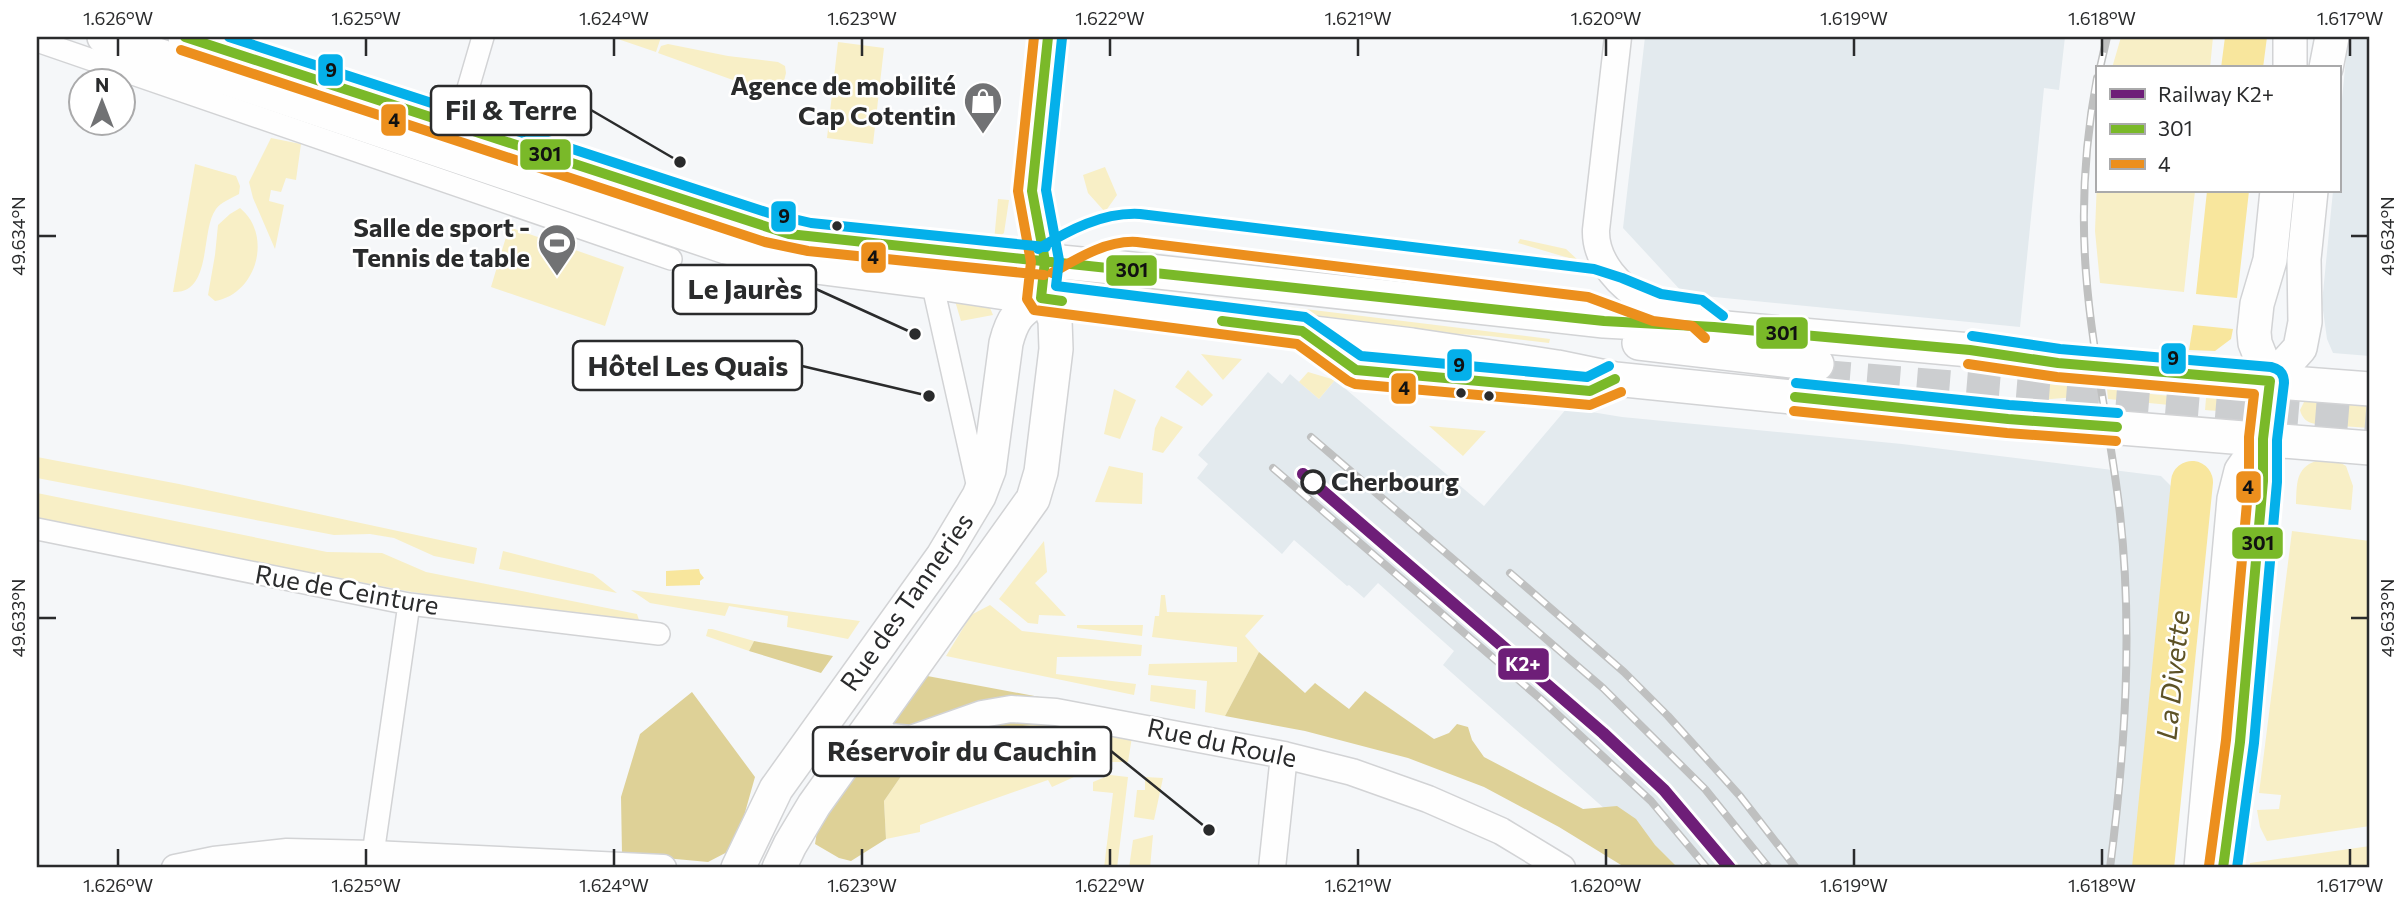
<svg xmlns="http://www.w3.org/2000/svg" width="2407" height="905" viewBox="0 0 2407 905" font-family="Commissioner,sans-serif">
  <rect width="100%" height="100%" fill="#f5f7f9"/>
  <!-- built -->
  <path fill="#e3eaee" d="M1645 37H2065L2059 90 2044 88 2020 327 1684 294 1623 228Z
    M2348 37H2370V356L2333 353 2327 339 2322 303 2333 191H2339V130Z
    M1268 372 1282 384 1290 374 1319 399 1335 380 1484 506 1567 408 1622 417 1902 444 2161 476 2172 487 2133 868H1665L1615 818 1443 665 1454 651 1378 583 1364 598 1349 585 1347 586 1294 540 1282 554 1197 478 1208 464 1198 455Z"/>
  <!-- green -->
  <path fill="#f8efc6" d="M612 37H661L656 52Z
    M2121 37H2213L2210 68H2112Z
    M838 42 884 48 873 144 827 138Z
    M668 44 728 56 778 62 785 66 786 73 780 97 658 53 661 46Z
    M271 138 301 144 296 180 286 178 281 192 271 190 269 201 284 205 275 249 253 198 249 182Z
    M195 164 236 176 240 186 239 194C232 198 221 202 216 209 200 230 213 294 173 292Z
    M1105 167 1117 195 1105 212 1088 193 1083 175Z
    M2097 181V191H2195L2184 292 2100 283 2095 231Z
    M998 199 1009 200 1004 233 994 241Z
    M240 208C273 235 257 294 215 301L208 295 215 255 218 225 230 214Z
    M509 227 624 267 605 326 491 287Z
    M1520 239 1566 249 1579 261 1518 243Z
    M1132 288 1550 339 1549 343 1489 336 1424 332 1131 298Z
    M952 291 988 303 993 315 961 321Z
    M1201 354 1242 359 1223 380Z
    M1188 370 1213 395 1202 406 1175 387Z
    M1308 372 1335 380 1319 399 1299 382Z
    M2027 372 2089 377V396L2024 401Z
    M2106 379 2126 380 2141 393 2191 398 2190 407 2108 399Z
    M2207 387 2228 392 2231 396C2230 413 2219 411 2205 410Z
    M1114 389 1136 400 1120 439 1104 434Z
    M2332 397 2328 425C2315 424 2304 425 2300 410L2306 398Z
    M2344 398 2370 400V428L2341 426Z
    M1161 416 1183 427 1163 453 1152 450 1155 428Z
    M1429 426 1486 431 1463 456Z
    M37 457 179 484 477 548 474 564 434 556 394 538 370 534 334 535 37 478Z
    M2316 461 2341 463 2346 466 2353 486 2351 510 2296 504C2297 485 2295 468 2316 461Z
    M1109 466 1143 473 1142 504 1095 502Z
    M37 493 327 552 382 553 426 572 637 614 641 626 412 592 37 521Z
    M2292 531 2370 541V826L2267 841 2260 827 2257 810 2279 809 2281 795 2259 793Z
    M1044 541 1047 572 1035 583 1066 616 1039 615 1038 624 1028 623 999 599Z
    M503 551 593 574 617 593 499 569Z
    M631 590 860 621 848 639 787 627 788 616 729 606 725 616 650 603Z
    M1161 595H1165L1167 612 1264 615 1245 636 1259 652 1225 716 1205 712 1207 681 1148 675 1149 664 1237 662V647L1152 637 1155 616H1159Z
    M990 605 1022 631 1142 645 1141 656 1057 657 1056 674 1136 684 1134 695 946 656 971 615Z
    M1077 625H1143L1142 636 1077 628Z
    M708 629H712L754 641 749 651 706 636Z
    M1151 685 1196 690 1195 709 1150 701Z
    M1075 724 1132 737 1128 762H1107L1052 787 1048 780 920 825V832L886 839 884 801 906 769 914 762 988 731 1030 725Z
    M1110 775 1128 777 1117 868H1104L1113 793 1093 791V782Z
    M1145 777 1163 778 1154 820 1134 817 1137 790H1145Z
    M1153 835 1150 868H1129L1133 840Z
    M2370 846V868H2250V863Z"/>
  <!-- forest -->
  <path fill="#ded197" d="M754 641 822 654 833 656 821 673 749 651Z
    M1259 652 1305 693 1315 683 1349 709 1365 691 1434 739 1449 733 1457 724 1468 727 1472 740 1484 757 1583 809 1617 806 1636 819 1655 845 1678 868H1626L1559 827 1484 787 1408 758 1305 731 1225 716Z
    M922 675 1045 698 1075 724 1030 725 988 731 914 762 906 769 884 801 886 839 851 861 839 858 815 844 819 819Z
    M692 692 755 777 735 848 708 862 622 854 621 797 640 734Z"/>
  <!-- water -->
  <path fill="#f8e69d" d="M2225 37H2267L2263 68H2221Z
    M2207 191H2249L2237 298 2196 294Z
    M2193 325 2233 329 2231 339 2215 351 2189 350Z
    M699 569 700 573 704 578 700 581V585L666 586V571Z"/>
  <g fill="none" stroke-linecap="round" stroke-linejoin="round">
    <!-- river -->
    <path stroke="#f8e69d" stroke-width="42" d="M2153 868 2192 482"/>
    <!-- primary-tunnel -->
    <path stroke="#ccced0" stroke-width="33" stroke-dasharray="33 17" stroke-linecap="butt" d="M1817 376 2370 421"/>
    <!-- minor casing -->
    <g stroke="#d2d3d5" stroke-width="24">
      <path id="minor" d="M37 41 671 259
        M457 126 483 37
        M932 282 978 488
        M37 529 409 604 659 634
        M373 854 409 604"/>
    </g>
    <!-- tertiary casing -->
    <g stroke="#d2d3d5" stroke-width="29">
      <path id="tertiary" d="M1618 37 1596 230C1595 262 1621 288 1647 303 1658 311 1676 311 1689 312
        M870 725 889 737 911 739 982 714 1011 709 1056 712 1284 755 1352 772 1428 799 1501 831 1562 868
        M175 868 214 860 287 852 373 854 663 868
        M1272 868 1284 755"/>
    </g>
    <!-- secondary casing -->
    <g stroke="#d2d3d5" stroke-width="32">
      <path id="secondary" d="M1045 261 1032 191 1048 37"/>
    </g>
    <!-- primary casing -->
    <g stroke="#d2d3d5" stroke-width="36">
      <path id="primary" d="M104 37 726 247 816 267 932 282 1093 306 1412 345 1557 367 1615 379 2008 419 2370 448
        M185 37 768 228 809 237 1122 268 1604 321 1714 327 1970 350 2058 363 2172 374 2370 389
        M2290 37V68
        M2326 68 2332 37
        M1639 343 1817 364
        M2270 381 2255 343 2254 332 2257 304 2270 260 2277 191
        M738 868 776 789 943 556 979 496 989 470 1006 343C1015 308 1025 311 1050 289
        M779 868 790 845 814 805 1033 499 1041 472 1056 349 1055 320 1050 308 1041 298
        M2201 868 2234 499 2241 471 2263 439
        M2223 868 2240 742 2263 481V439L2270 381 2300 348 2305 322 2304 259 2311 191"/>
    </g>
    <!-- minor -->
    <use href="#minor" stroke="#fefefe" stroke-width="21"/>
    <!-- tertiary -->
    <use href="#tertiary" stroke="#fefefe" stroke-width="26"/>
    <!-- secondary -->
    <use href="#secondary" stroke="#fefefe" stroke-width="30"/>
    <!-- primary -->
    <use href="#primary" stroke="#fefefe" stroke-width="33"/>
    <!-- rail casing -->
    <g stroke="#bfc0c0" stroke-width="8">
      <path id="rail" d="M2100 68 2107 37
        M2097 78C2085 142 2081 208 2086 273 2092 354 2111 434 2120 514 2133 632 2125 751 2110 868
        M1311 437 1603 688 1705 789 1769 868
        M1273 468 1543 701 1651 801 1707 868
        M1510 573 1624 672 1668 716 1740 796 1796 868"/>
    </g>
    <!-- rail -->
    <use href="#rail" stroke="#fff" stroke-width="5" stroke-dasharray="16" stroke-linecap="butt"/>
    <!-- bus-1 casing -->
    <g stroke="#fff" stroke-width="16">
      <path id="bus-1" d="M185 37 789 234 1604 321 1714 327 1970 350 2058 363 2270 381 2263 439V481L2240 742 2223 868
        M1048 37 1032 191 1045 261 1041 298 1062 301
        M1222 321 1302 331 1356 370 1590 391 1615 379
        M1795 397 2008 419 2117 427"/>
    </g>
    <!-- bus-2 casing -->
    <g stroke="#fff" stroke-width="16">
      <path id="bus-2" d="M1034 37 1018 191 1031 262 1027 299 1034 310 1297 344 1348 381 1355 384 1590 405 1621 392
        M181 50 765 242 808 251 1044 275
        M1052 273C1078 258 1107 240 1137 242L1588 297 1653 321 1692 326 1705 338
        M1968 364 2057 377 2254 394 2249 437V480L2226 740 2209 866
        M1794 411 2007 433 2116 441"/>
    </g>
    <!-- bus-3 casing -->
    <g stroke="#fff" stroke-width="16">
      <path id="bus-3" d="M229 37 772 214 811 223 1046 247
        M1062 38 1046 190 1059 260 1056 286 1305 317 1361 356 1587 377 1609 366
        M1038 249C1069 230 1103 212 1140 214L1594 269 1622 278 1661 294 1702 300 1723 316
        M1972 336 2060 349 2271 367C2280 369 2284 374 2284 383L2277 440V482L2254 743 2237 868
        M1796 383 2009 405 2118 413"/>
    </g>
    <!-- bus-1 -->
    <use href="#bus-1" stroke="#7ab929" stroke-width="10"/>
    <!-- bus-2 -->
    <use href="#bus-2" stroke="#ec8f1d" stroke-width="10"/>
    <!-- bus-3 -->
    <use href="#bus-3" stroke="#04b0ea" stroke-width="10"/>
    <!-- rail-1 casing -->
    <g stroke="#fff" stroke-width="18">
      <path id="rail-1" d="M1303 474 1603 733 1664 790 1730 868"/>
    </g>
    <!-- rail-1 -->
    <use href="#rail-1" stroke="#6e1e78" stroke-width="12"/>
  </g>
  <!-- ticks -->
  <path fill="none" stroke="#2a2b2c" stroke-width="2.5" d="M118 38V56M366 38V56M614 38V56M862 38V56M1110 38V56M1358 38V56M1606 38V56M1854 38V56M2102 38V56M2350 38V56M38 236H56M2351 236H2368M38 618H56M2351 618H2368M118 849V866M366 849V866M614 849V866M862 849V866M1110 849V866M1358 849V866M1606 849V866M1854 849V866M2102 849V866M2350 849V866"/>
  <!-- icons -->
  <defs>
    <g id="shop-pin" transform="scale(2.0125)"><path d="M0 17L-7.5 6A9.5 9.5 0 1 1 7.5 6Z" fill="#717274" stroke="#fff"/><path d="M-5-2.5h2.3a2.7 3.5 0 0 1 5.4 0H5L5.5 6h-11ZM-1.5-2.5h3a1.5 2.3 0 0 0-3 0Z" fill="#fff"/></g>
    <g id="stadium-pin" transform="scale(2.0125)"><path d="M0 17L-7.5 6A9.5 9.5 0 1 1 7.5 6Z" fill="#717274" stroke="#fff"/><path d="M0-5a6.5 5 0 1 0 0 10a6.5 5 0 1 0 0-10ZM-3.5-1.8h7v3.6h-7Z" fill="#fff"/></g>
  </defs>
  <g fill-rule="evenodd">
    <use href="#shop-pin" x="983" y="101"/>
    <use href="#stadium-pin" x="557" y="243"/>
  </g>
  <!-- markers -->
  <g fill="#2a2b2c" stroke="#fff" stroke-width="2.5">
    <circle cx="837" cy="226" r="6"/>
    <circle cx="1461" cy="393" r="6"/>
    <circle cx="1489" cy="396" r="6"/>
  </g>
  <circle fill="#fff" stroke="#2a2b2c" stroke-width="3.5" cx="1313" cy="482" r="11"/>
  <g text-anchor="middle" stroke-width="5" stroke-linejoin="round" paint-order="stroke">
    <!-- poi labels -->
    <g font-size="26" font-weight="bold" fill="#2a2b2c" stroke="#fff" text-anchor="end">
      <text x="956" y="95">Agence de mobilité<tspan x="956" dy="30">Cap Cotentin</tspan></text>
      <text x="530" y="237">Salle de sport -<tspan x="530" dy="30">Tennis de table</tspan></text>
    </g>
    <!-- stop labels -->
    <g font-size="26" font-weight="bold" fill="#2a2b2c" stroke="#fff" text-anchor="start">
      <text x="1331" y="491">Cherbourg</text>
    </g>
    <!-- street labels -->
    <g font-size="26" fill="#2a2b2c" stroke="#fff">
      <text transform="translate(347 590) rotate(10)" y="9">Rue de Ceinture</text>
      <text transform="translate(907 602) rotate(-55)" y="9">Rue des Tanneries</text>
      <text transform="translate(1222 743) rotate(12)" y="9">Rue du Roule</text>
    </g>
    <!-- water labels -->
    <g font-size="28" font-style="italic" fill="#5d5226" stroke="#fff">
      <text transform="translate(2173 675) rotate(-84)" y="10">La Divette</text>
    </g>
  </g>
  <!-- callouts -->
  <path fill="none" stroke="#2a2b2c" stroke-width="2.5" d="M680 162L591 110M915 334L816 289M929 396L802 366M1209 830L1111 751"/>
  <g fill="#2a2b2c" stroke="#fff" stroke-width="2.5">
    <circle cx="680" cy="162" r="7"/>
    <circle cx="915" cy="334" r="7"/>
    <circle cx="929" cy="396" r="7"/>
    <circle cx="1209" cy="830" r="7"/>
  </g>
  <g fill="#fff" stroke="#2a2b2c" stroke-width="2.5">
    <rect x="431" y="86" width="160" height="49" rx="7"/>
    <rect x="673" y="265" width="143" height="49" rx="7"/>
    <rect x="573" y="341" width="229" height="49" rx="7"/>
    <rect x="813" y="727" width="298" height="49" rx="7"/>
  </g>
  <g font-size="28" text-anchor="middle" font-weight="bold" fill="#2a2b2c">
    <text x="511" y="120">Fil &amp; Terre</text>
    <text x="745" y="299">Le Jaurès</text>
    <text x="688" y="376">Hôtel Les Quais</text>
    <text x="962" y="761">Réservoir du Cauchin</text>
  </g>
  <g stroke="#fff" stroke-width="2.5">
    <rect x="317" y="53" width="27" height="34" rx="7" fill="#04b0ea"/>
    <rect x="380" y="103" width="27" height="34" rx="7" fill="#ec8f1d"/>
    <rect x="519" y="138" width="53" height="33" rx="7" fill="#7ab929"/>
    <rect x="770" y="200" width="27" height="33" rx="7" fill="#04b0ea"/>
    <rect x="860" y="241" width="27" height="33" rx="7" fill="#ec8f1d"/>
    <rect x="1105" y="254" width="53" height="33" rx="7" fill="#7ab929"/>
    <rect x="1755" y="316" width="54" height="34" rx="7" fill="#7ab929"/>
    <rect x="2160" y="342" width="27" height="33" rx="7" fill="#04b0ea"/>
    <rect x="1446" y="348" width="27" height="34" rx="7" fill="#04b0ea"/>
    <rect x="1390" y="372" width="27" height="33" rx="7" fill="#ec8f1d"/>
    <rect x="2235" y="470" width="27" height="34" rx="7" fill="#ec8f1d"/>
    <rect x="2231" y="526" width="53" height="34" rx="7" fill="#7ab929"/>
    <rect x="1497" y="647" width="53" height="34" rx="7" fill="#6e1e78"/>
  </g>
  <g font-size="19" text-anchor="middle" font-weight="bold" fill="#fff">
    <text x="1523" y="671">K2+</text>
  </g>
  <g font-size="19" text-anchor="middle" font-weight="bold" fill="#111">
    <text x="331" y="77">9</text>
    <text x="394" y="127">4</text>
    <text x="545" y="161">301</text>
    <text x="784" y="223">9</text>
    <text x="873" y="264">4</text>
    <text x="1132" y="277">301</text>
    <text x="1782" y="340">301</text>
    <text x="2173" y="365">9</text>
    <text x="1459" y="372">9</text>
    <text x="1404" y="395">4</text>
    <text x="2248" y="494">4</text>
    <text x="2258" y="550">301</text>
  </g>
  <!-- border -->
  <rect width="2407" height="905" fill="none" stroke="#ffffff" stroke-width="77"/>
  <!-- legend -->
  <rect x="2096" y="66" width="245" height="126" fill="#ffffff" stroke="#aaaaab" stroke-width="2"/>
  <rect x="2110" y="89" width="35" height="10" fill="#6e1e78" stroke="#aaaaab" stroke-width="2"/>
  <text x="2158" y="102" font-size="21" fill="#2a2b2c">Railway K2+</text>
  <rect x="2110" y="124" width="35" height="10" fill="#7ab929" stroke="#aaaaab" stroke-width="2"/>
  <text x="2158" y="136" font-size="21" fill="#2a2b2c">301</text>
  <rect x="2110" y="159" width="35" height="10" fill="#ec8f1d" stroke="#aaaaab" stroke-width="2"/>
  <text x="2158" y="172" font-size="21" fill="#2a2b2c">4</text>
  <!-- north arrow -->
  <g transform="translate(102 102)"><circle r="33" fill="#ffffff" stroke="#aaaaab" stroke-width="2"/>
  <path d="M0-5L12 26L0 18L-12 26Z" fill="#717274"/>
  <text y="-10" font-size="19" font-weight="bold" text-anchor="middle" fill="#2a2b2c">N</text>
  </g>
  <rect x="38" y="38" width="2330" height="828" fill="none" stroke="#2a2b2c" stroke-width="2.5"/>
  <g font-size="18" text-anchor="middle" fill="#2a2b2c">
    <text x="118" y="25">1.626°W</text>
    <text x="366" y="25">1.625°W</text>
    <text x="614" y="25">1.624°W</text>
    <text x="862" y="25">1.623°W</text>
    <text x="1110" y="25">1.622°W</text>
    <text x="1358" y="25">1.621°W</text>
    <text x="1606" y="25">1.620°W</text>
    <text x="1854" y="25">1.619°W</text>
    <text x="2102" y="25">1.618°W</text>
    <text x="2350" y="25">1.617°W</text>
    <text transform="translate(19 236) rotate(-90)" y="6">49.634°N</text>
    <text transform="translate(2388 236) rotate(-90)" y="6">49.634°N</text>
    <text transform="translate(19 618) rotate(-90)" y="6">49.633°N</text>
    <text transform="translate(2388 618) rotate(-90)" y="6">49.633°N</text>
    <text x="118" y="892">1.626°W</text>
    <text x="366" y="892">1.625°W</text>
    <text x="614" y="892">1.624°W</text>
    <text x="862" y="892">1.623°W</text>
    <text x="1110" y="892">1.622°W</text>
    <text x="1358" y="892">1.621°W</text>
    <text x="1606" y="892">1.620°W</text>
    <text x="1854" y="892">1.619°W</text>
    <text x="2102" y="892">1.618°W</text>
    <text x="2350" y="892">1.617°W</text>
  </g>
</svg>
